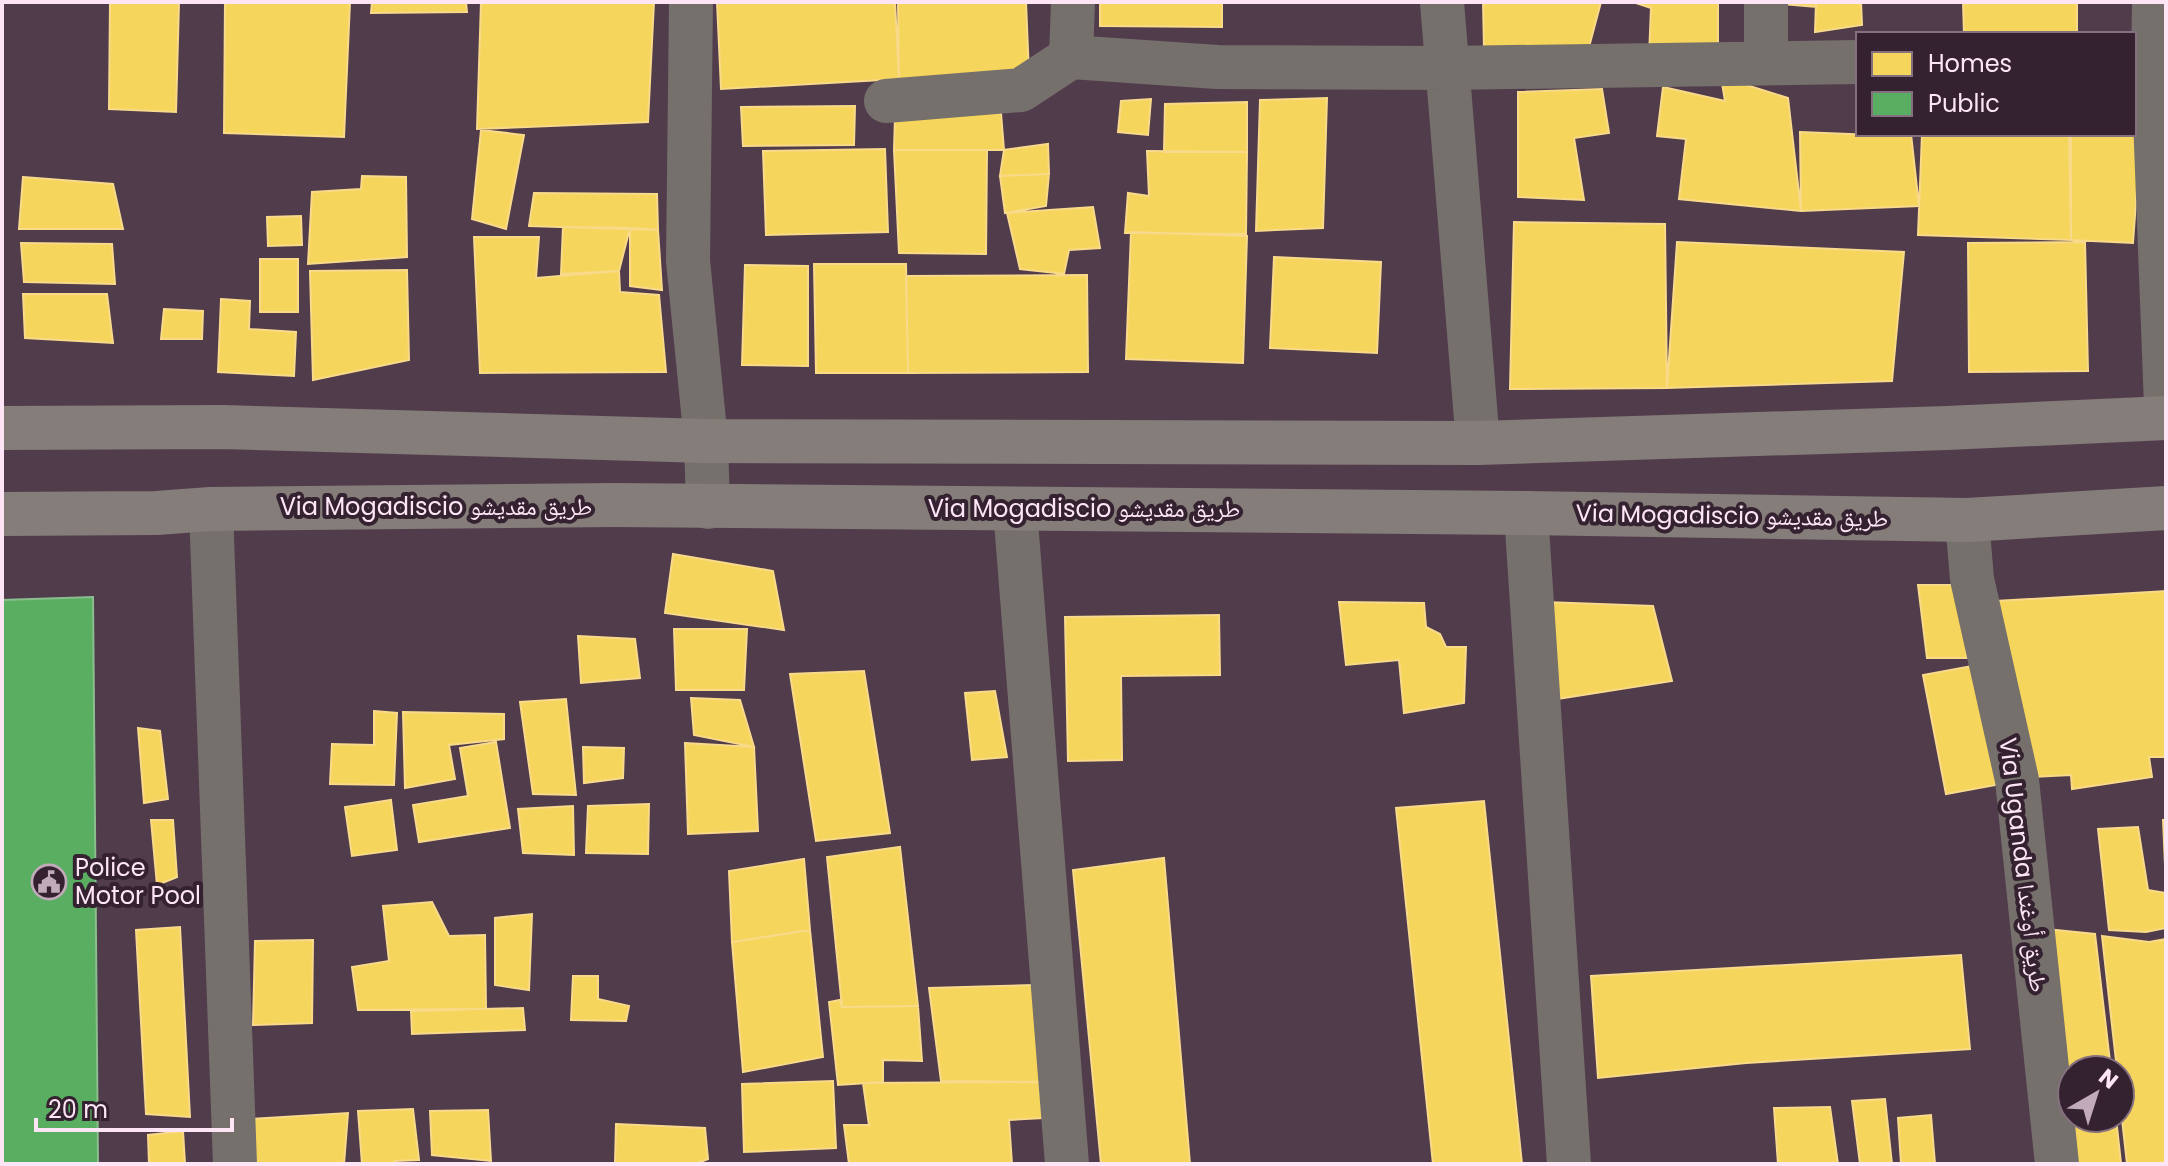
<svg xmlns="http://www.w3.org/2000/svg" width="2168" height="1166" viewBox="0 0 2168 1166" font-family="Poppins,'Noto Naskh Arabic',sans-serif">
  <rect width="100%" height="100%" fill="#513c4c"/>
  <!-- homes -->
  <path fill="#f6d55c" stroke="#f8da8a" stroke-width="2" d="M110 2H179L176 112 109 109Z
    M225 2H350L344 137 224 133Z
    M372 2H466L467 12 371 13Z
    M481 2H654L648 122 477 129Z
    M717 2H895L899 79 721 89Z
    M898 2H1026L1029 75 899 79Z
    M1100 2H1222V27L1100 26Z
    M1483 2H1601L1588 51 1484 49Z
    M1633 2H1718V54L1649 56 1651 8Z
    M1783 2H1816V7L1783 4Z
    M1816 2H1861L1862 25 1815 32Z
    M1963 2H2077V34H1964Z
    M1721 77 1788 98 1801 211 1679 199 1686 139 1657 136 1663 87 1725 101Z
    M1602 89 1609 133 1574 138 1584 200 1518 197V92Z
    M2144 91 2133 243 2071 240V134H2134Z
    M1327 98 1323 228 1256 231 1260 100Z
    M1151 99 1148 135 1118 132 1121 101Z
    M1247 102V152H1164L1165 104Z
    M855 106 854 145 743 146 741 107Z
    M1001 113 1004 150H894L895 116Z
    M481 130 524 135 506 229 472 219Z
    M1800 132 1874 135 1911 134 1919 206 1801 211Z
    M1922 134H2069L2071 240 1918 235Z
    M1048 144 1049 174 1000 176 1004 150Z
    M885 149 888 232 766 235 763 151Z
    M894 150H987L986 254 899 253Z
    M1147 151 1247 152 1246 234 1125 233 1128 193 1149 196Z
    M1049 174 1046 206 1005 213 1000 176Z
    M362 176 406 177 407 257 308 264 312 192 361 189Z
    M23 177 113 184 123 229H19Z
    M534 193 657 194 658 230 529 226Z
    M1093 207 1100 248 1069 250 1064 274 1020 269 1007 213Z
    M301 216 302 245 268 246 267 217Z
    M1514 222 1665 224 1667 388 1510 389Z
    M563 227 630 228 619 271 561 274Z
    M630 228 658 230 662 290 630 286Z
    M1131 232 1247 236 1243 363 1126 359Z
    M474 237H539L536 278 619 271 620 292 659 295 666 372 480 373Z
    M1677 242 1904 252 1892 381 1667 388Z
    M2085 242 2088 371 1969 372 1968 243Z
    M21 243 112 244 115 284 24 282Z
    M1274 257 1381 262 1377 353 1270 348Z
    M260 259H298V312H260Z
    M814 264H906L908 373H816Z
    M745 265 808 266V366L742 365Z
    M407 270 409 360 313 380 310 271Z
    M1087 275 1088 372 908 373 906 276Z
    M23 294H107L113 343 25 338Z
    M221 299 250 301 249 329 296 332 294 376 218 372Z
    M164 309 203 311 202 339H161Z
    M673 554 773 571 784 630 665 613Z
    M1918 585H1959L1967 658H1927Z
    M2166 591V757H2149L2152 777 2072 789 2071 775 2031 777 1996 601Z
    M1339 602 1424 603 1426 627 1440 634 1446 647H1466L1464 703 1404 713 1399 660 1346 665Z
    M1545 602 1653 606 1672 681 1557 699Z
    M1219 615 1220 675 1121 676 1122 760 1068 761 1065 617Z
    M674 629H747L744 690H676Z
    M578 636 635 639 640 678 581 683Z
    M1978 665 2001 784 1946 794 1923 675Z
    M864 671 890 833 816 841 790 674Z
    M995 691 1007 757 972 760 965 693Z
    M691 698 740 700 754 747 694 735Z
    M566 699 576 795 533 794 520 702Z
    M374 711 397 713 394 785 330 784 332 744 374 745Z
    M403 712 504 714V739L449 745 455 779 405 788Z
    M138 728 160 731 168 799 144 803Z
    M496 742 510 828 419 842 413 805 468 796 460 748Z
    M685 743 754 747 758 831 688 834Z
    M583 747 624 748 623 778 584 783Z
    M391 800 397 850 352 856 345 807Z
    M1484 801 1522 1164H1433L1396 808Z
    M649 804 648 854 586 853 588 806Z
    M573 806 574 855 523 853 518 809Z
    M151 820H173L177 877 157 885Z
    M2163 820H2166V887Z
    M2138 827 2148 890 2166 893V928L2146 932 2109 930 2098 829Z
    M900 847 918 1006 842 1007 827 857Z
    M1164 858 1190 1164H1101L1073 870Z
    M804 859 810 930 732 942 729 871Z
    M432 902 449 936 485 935 486 1009 358 1010 352 967 389 961 383 906Z
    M532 914 529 990 495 985V918Z
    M180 927 190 1117 146 1114 136 930Z
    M2046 929 2095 934 2111 1070H2072V1118H2116L2121 1163H2068Z
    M810 930 823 1057 743 1072 732 942Z
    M2102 936 2149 942 2166 939V1164H2127L2120 1101V1070H2117Z
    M313 940 312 1023 253 1025 255 941Z
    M1961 955 1970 1049 1746 1063 1598 1078 1591 976Z
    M573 976H598V999L629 1006 626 1021 571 1020Z
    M1034 985 1045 1082 941 1081 929 988Z
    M840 1000 842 1007 918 1006 922 1061 883 1060V1082L838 1085 829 1002Z
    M523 1008 525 1030 412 1034 411 1011Z
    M833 1081 836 1148 744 1152 742 1084Z
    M1039 1082 1043 1118 1009 1120 1012 1164H849L844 1125H869L863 1083Z
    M1885 1099 1892 1164H1860L1852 1101Z
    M1830 1107 1838 1164H1778L1774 1108Z
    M413 1109 419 1160 395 1161 396 1164H362L358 1111Z
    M488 1110 491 1161 432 1155 430 1111Z
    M348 1113 344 1164H256L250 1119Z
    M1931 1115 1935 1164H1901L1898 1118Z
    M616 1124 705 1128 708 1159 695 1164H615Z
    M183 1131 185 1164H149L148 1135Z"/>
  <!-- public -->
  <path fill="#5aae61" stroke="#8bbe8e" stroke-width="2" d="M93 597 98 1164H2V600Z"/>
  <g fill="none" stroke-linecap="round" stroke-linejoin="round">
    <!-- minor -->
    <path stroke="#75706b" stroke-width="44" d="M691 2 688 261 706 441 708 507
      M1442 2 1478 443
      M1766 2V63
      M2154 2 2153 66 2166 406
      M1071 57 1073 2
      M886 101 1021 90 1071 57 1217 67 1449 68 1858 62
      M211 509 235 1164
      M1015 509 1067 1164
      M1526 513 1569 1164
      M1967 520 1972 579 2017 780 2057 1164"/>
    <!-- highway -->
    <path stroke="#857d79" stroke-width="44" d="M2 428 223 427 706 441 1478 443 1947 428 2166 418
      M2 514 156 513 211 509 615 505 1526 513 1967 520 2166 508"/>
  </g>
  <!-- icons -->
  <defs>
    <g id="civic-ring" transform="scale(1.8)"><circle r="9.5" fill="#342230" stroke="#c1aaba" stroke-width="1.5"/><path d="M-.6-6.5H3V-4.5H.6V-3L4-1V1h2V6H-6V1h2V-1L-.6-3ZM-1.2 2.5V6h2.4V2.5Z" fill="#c1aaba"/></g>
  </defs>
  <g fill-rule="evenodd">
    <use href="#civic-ring" x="49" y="882"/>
  </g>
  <g text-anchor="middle" stroke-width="8" stroke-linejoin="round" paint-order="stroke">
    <!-- street labels -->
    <g font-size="24" fill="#fee5f6" stroke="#342230">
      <text x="436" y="515">Via Mogadiscio طريق مقديشو</text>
      <text x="1084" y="517">Via Mogadiscio طريق مقديشو</text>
      <text transform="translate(1732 516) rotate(1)" y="8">Via Mogadiscio طريق مقديشو</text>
      <text transform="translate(2023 865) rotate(83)" y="8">Via Uganda طريق أوغندا</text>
    </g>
    <!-- poi labels -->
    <g font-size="24" fill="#fee5f6" stroke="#342230" text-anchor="start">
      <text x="75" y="876">Police<tspan x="75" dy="28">Motor Pool</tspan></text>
    </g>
  </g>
  <!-- border -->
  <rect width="2168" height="1166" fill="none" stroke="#fee5f6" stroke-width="8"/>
  <!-- legend -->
  <rect x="1856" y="32" width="280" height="104" fill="#342230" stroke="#85707f" stroke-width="2"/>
  <rect x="1872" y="52" width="40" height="24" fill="#f6d55c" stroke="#85707f" stroke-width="2"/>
  <text x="1928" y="72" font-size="24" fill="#fee5f6">Homes</text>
  <rect x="1872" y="92" width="40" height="24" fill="#5aae61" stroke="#85707f" stroke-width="2"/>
  <text x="1928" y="112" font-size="24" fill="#fee5f6">Public</text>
  <!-- north arrow -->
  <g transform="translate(2096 1094) rotate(39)"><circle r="38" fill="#342230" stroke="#85707f" stroke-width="2"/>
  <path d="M0-6L14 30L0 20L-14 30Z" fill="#c1aaba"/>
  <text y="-12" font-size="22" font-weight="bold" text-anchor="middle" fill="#fee5f6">N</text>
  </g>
  <!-- scale -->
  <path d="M36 1118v12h196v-12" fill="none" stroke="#fee5f6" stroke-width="4"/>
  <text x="48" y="1118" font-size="24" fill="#fee5f6" stroke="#342230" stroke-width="6" paint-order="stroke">20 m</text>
</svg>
